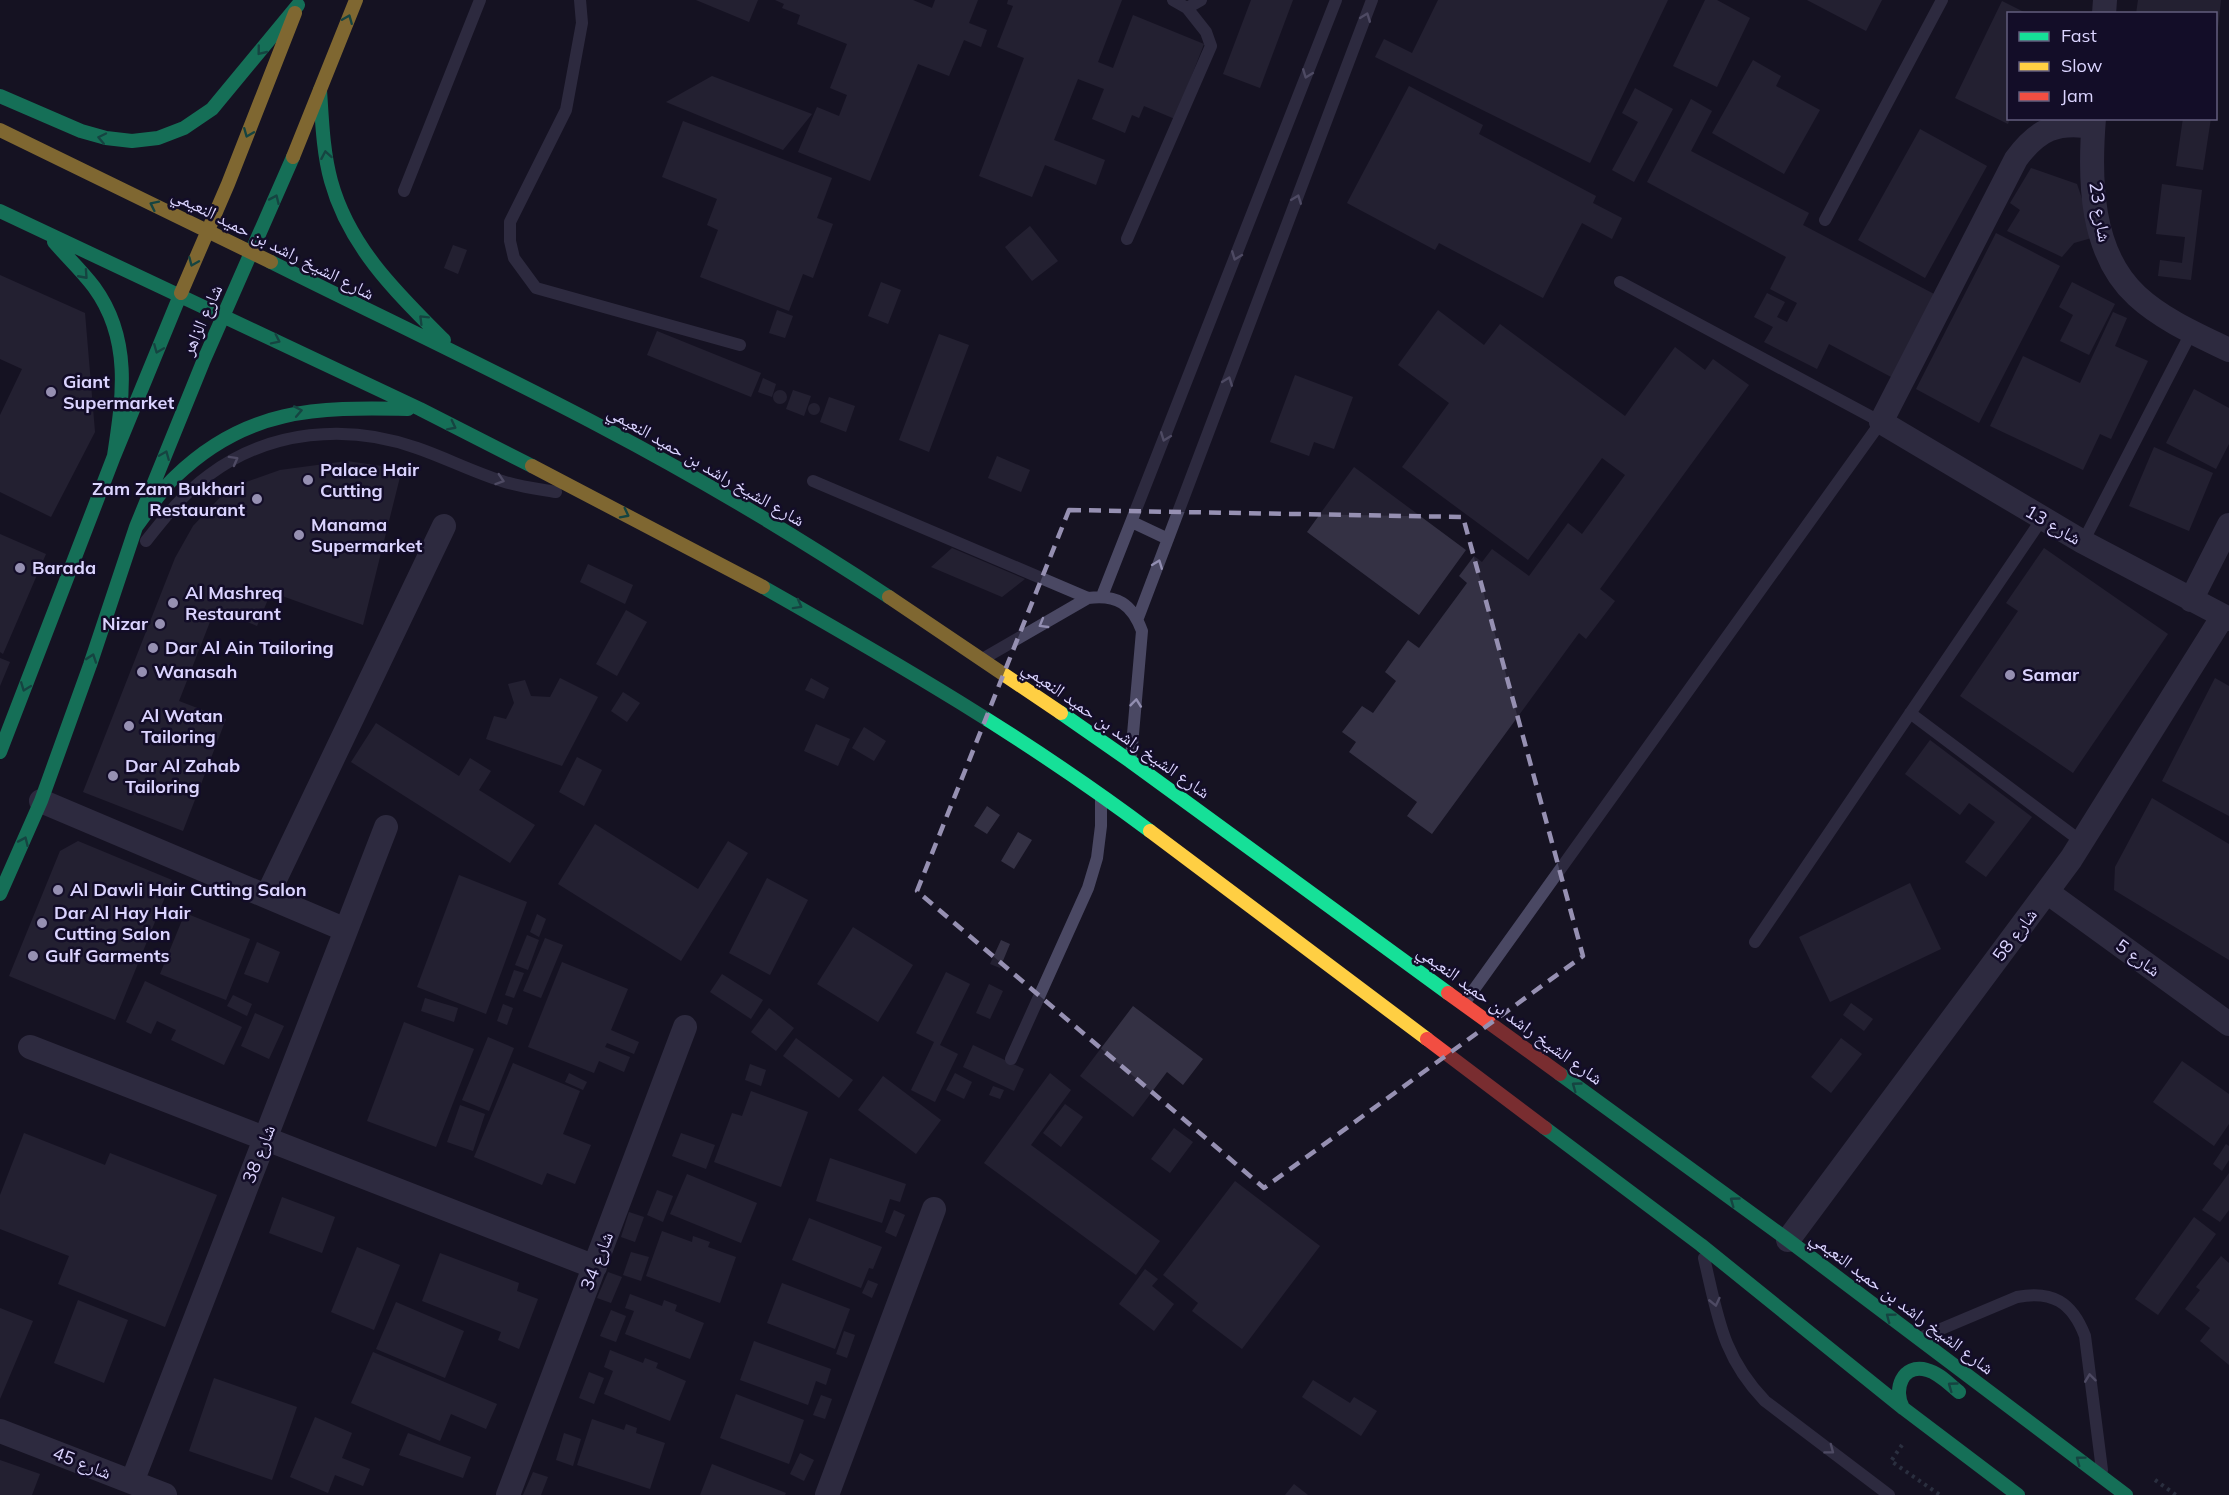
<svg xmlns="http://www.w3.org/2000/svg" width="2229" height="1495" viewBox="0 0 2229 1495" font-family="Mulish,'Noto Naskh Arabic',sans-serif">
  <rect width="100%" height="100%" fill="#161322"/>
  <!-- building -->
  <path fill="#343144" d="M696 0H758L749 22Z
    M775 0H913L932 8 935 0H978L969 23 987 30 981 47 964 40 949 76 918 64 870 181 798 152 817 107 839 116 847 95 830 88 847 44 797 24 800 15 782 8 784 4Z
    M1008 0H1122L1098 62 1113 68 1133 15 1204 44 1175 119 1144 106 1139 118 1132 115 1125 133 1092 119 1104 89 1078 79 1054 140 1105 160 1096 185 1045 165 1032 197 979 176 1024 58 997 47 1013 6 1007 4Z
    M1251 0H1293L1260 88 1223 74Z
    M1438 0H1668L1590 163 1375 57 1384 39 1412 53Z
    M1705 0H1717L1750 18 1717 87 1673 66Z
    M1807 0H1882L1866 31Z
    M2138 0H2221L2217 37 2216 14H2136Z
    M2002 1 2028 14H2008V118H2010L2008 124 1955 98Z
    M1753 60 1781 76 1776 86 1820 110 1784 174 1712 133Z
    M712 76 812 114 783 150 666 102Z
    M1409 86 1483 125 1479 134 1596 196 1593 203 1622 218 1612 239 1582 223 1543 298 1439 243 1435 250 1347 203Z
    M1635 88 1673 109 1634 182 1612 170 1638 122 1622 113Z
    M1691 99 1712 111 1691 151 1809 213 1803 225 1936 295 1893 378 1829 344 1817 369 1764 342 1773 327 1754 317 1767 293 1785 302 1777 317 1787 322 1797 303 1770 289 1786 257 1647 182Z
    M2183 118H2211L2203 170 2176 166Z
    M683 121 832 178 817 218 833 224 813 278 803 274 789 311 700 277 718 230 707 225 717 199 662 177Z
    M1920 129 1987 166 1925 278 1858 240Z
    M2031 168 2077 184 2095 237 2074 243 2062 257 2007 231 2020 210 2010 203Z
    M2162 184 2202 190 2191 280 2158 276 2160 260 2182 263 2185 237 2156 234Z
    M1030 226 1058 261 1032 281 1005 247Z
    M1996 233 2060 266 1979 423 1916 389Z
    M453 245 467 250 458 274 444 268Z
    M0 275 85 313 95 432 51 517 0 492V415L22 369 0 359Z
    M881 282 901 290 888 324 868 316Z
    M2072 282 2115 304 2089 355 2060 341 2073 315 2059 307Z
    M777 310 793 316 785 338 769 333Z
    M1438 310 1484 345 1500 324 1625 416 1675 347 1705 370 1713 359 1749 385 1600 589 1615 601 1586 639 1579 633 1432 834 1407 816 1417 802 1349 752 1356 742 1342 732 1362 706 1373 713 1396 681 1385 672 1408 640 1419 648 1467 583 1459 576 1474 556 1482 562 1492 549 1529 576 1568 523 1582 534 1625 475 1602 458 1528 560 1402 467 1449 403 1398 365Z
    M2113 312 2127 318 2115 346 2148 361 2111 439 2100 434 2083 470 1990 426 2023 356 2080 383Z
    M657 331 761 373 751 397 647 355Z
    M939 334 969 345 929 452 899 440Z
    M1295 375 1353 397 1334 449 1314 442 1309 456 1270 442Z
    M763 378 776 384 772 397 758 392Z
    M2194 389 2229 408V444L2216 469 2166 443Z
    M793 390 811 396 804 416 786 409Z
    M773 397a7 7 0 1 1 14 0a7 7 0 1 1-14 0Z
    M829 397 855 406 846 432 820 422Z
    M808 409a6 6 0 1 1 12 0a6 6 0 1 1-12 0Z
    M2154 447 2213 473 2189 531 2129 506Z
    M997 456 1030 470 1021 492 988 478Z
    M347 461 402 469 363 625 271 592 257 626 215 609 179 701 226 719 183 831 83 792 175 558 193 526 229 488 280 470Z
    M1354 467 1466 550 1419 615 1307 532Z
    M0 534 46 554 3 654 0 652Z
    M952 548 1025 579 1002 597 931 567Z
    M2044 548 2168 634 2073 773 1960 696 2018 611 2006 603Z
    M588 564 633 585 625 604 580 582Z
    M626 610 647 622 617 676 596 664Z
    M0 658 10 662 0 686Z
    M560 678 598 697 562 766 486 739 494 716 506 719 514 703 508 684 525 680 531 696 550 697Z
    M811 678 829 688 824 699 805 690Z
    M2215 678 2229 686V816L2162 781Z
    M623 692 640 703 627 722 611 711Z
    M376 723 459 776 470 758 491 771 479 790 535 825 510 863 351 762Z
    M816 724 850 739 838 766 804 751Z
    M864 727 886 741 874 761 852 748Z
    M1930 740 2032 817 1986 877 1965 862 1995 822 1969 803 1960 815 1905 774Z
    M577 757 602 770 584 806 559 792Z
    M2152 798 2229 844V960L2114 890 2115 867Z
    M987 806 1000 815 987 834 974 826Z
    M595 824 698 889 728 841 748 853 681 961 558 884Z
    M1018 832 1032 840 1014 869 1001 861Z
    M78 841 172 880 115 1020 9 976 60 851Z
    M459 875 527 902 486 1014 417 987Z
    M767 878 808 900 770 975 729 953Z
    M1910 883 1941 949 1830 1002 1799 937Z
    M185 913 250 939 226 1000 160 974Z
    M537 914 546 919 539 937 530 932Z
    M853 927 913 965 878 1022 817 984Z
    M527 935 539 940 528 970 515 965Z
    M545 938 563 945 541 998 523 991Z
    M1001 940 1010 944 1000 968 990 964Z
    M257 942 280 952 268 983 244 974Z
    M562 962 628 989 611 1030 639 1042 634 1054 607 1043 605 1047 630 1057 624 1072 599 1061 594 1073 528 1047Z
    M514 970 524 973 514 998 505 995Z
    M946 972 970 984 940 1045 958 1054 935 1102 911 1090 934 1042 916 1033Z
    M722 974 763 1000 751 1019 710 992Z
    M145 981 242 1027 224 1065 171 1040 176 1030 157 1021 151 1034 126 1022Z
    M989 984 1003 991 990 1019 976 1013Z
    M233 995 252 1004 247 1016 227 1006Z
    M425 998 458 1008 454 1022 421 1011Z
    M1851 1003 1873 1019 1864 1031 1843 1015Z
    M503 1004 513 1008 507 1025 497 1021Z
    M1133 1006 1203 1059 1183 1085 1167 1072 1133 1117 1080 1076Z
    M769 1008 794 1028 776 1051 751 1032Z
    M255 1013 284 1026 269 1059 241 1046Z
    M404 1022 474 1049 436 1147 367 1121Z
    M488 1037 514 1048 489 1111 462 1100Z
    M796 1038 853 1080 839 1098 783 1056Z
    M1841 1038 1862 1054 1831 1093 1811 1077Z
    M973 1045 1024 1069 1014 1091 963 1067Z
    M2182 1061 2229 1094V1124L2214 1146 2153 1102Z
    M513 1063 580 1091 563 1134 591 1145 575 1184 547 1173 542 1185 474 1157Z
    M750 1064 766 1070 761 1086 745 1080Z
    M569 1073 587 1082 583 1090 565 1082Z
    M955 1073 972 1082 964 1099 946 1090Z
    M1050 1073 1071 1090 1031 1145 1160 1241 1136 1275 984 1163Z
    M883 1076 941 1120 916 1154 858 1110Z
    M993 1086 1004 1090 1000 1099 989 1095Z
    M751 1091 808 1112 781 1187 714 1162 732 1113 742 1116Z
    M1065 1104 1083 1117 1061 1147 1043 1133Z
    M460 1105 485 1114 473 1151 447 1142Z
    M1174 1128 1193 1142 1170 1173 1151 1159Z
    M24 1133 105 1165 110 1153 217 1195 165 1327 58 1284 69 1256 0 1229V1195Z
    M681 1133 715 1145 706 1169 672 1156Z
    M2226 1144 2229 1146V1160L2222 1171 2213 1164Z
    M830 1158 906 1184 900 1202 890 1199 882 1223 816 1201Z
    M2229 1173V1210L2220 1222 2202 1210Z
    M687 1174 757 1203 741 1243 670 1214Z
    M1235 1181 1320 1246 1242 1349 1192 1311 1198 1303 1163 1275Z
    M657 1190 673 1196 663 1222 647 1215Z
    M282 1197 335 1217 322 1253 269 1233Z
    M894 1210 905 1215 896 1237 885 1232Z
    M629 1212 644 1217 635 1242 621 1237Z
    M2194 1217 2216 1234 2158 1315 2135 1299Z
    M809 1218 882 1247 873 1269 869 1268 861 1288 792 1260Z
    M662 1231 692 1242 693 1236 710 1242 708 1247 736 1257 720 1303 646 1276Z
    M357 1247 400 1265 374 1330 331 1312Z
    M631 1252 649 1257 641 1281 623 1275Z
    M440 1253 519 1283 517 1291 538 1299 519 1349 498 1340 501 1332 422 1301Z
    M2221 1256 2229 1263V1365L2200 1341 2210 1328 2185 1309 2200 1290 2196 1287Z
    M1145 1269 1158 1279 1152 1286 1174 1304 1154 1331 1119 1304Z
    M608 1272 622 1277 611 1303 597 1298Z
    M868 1280 878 1284 872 1298 862 1293Z
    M782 1283 850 1309 835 1349 767 1323Z
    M630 1294 662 1306 664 1300 677 1305 675 1311 704 1323 690 1359 625 1334 634 1311 625 1308Z
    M78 1300 128 1320 104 1383 54 1363Z
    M396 1302 464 1331 445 1378 376 1349Z
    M0 1308 33 1321 0 1399Z
    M611 1310 626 1316 616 1342 600 1336Z
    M844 1331 855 1335 847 1358 836 1354Z
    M754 1341 831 1369 826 1385 816 1381 808 1405 740 1380Z
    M610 1350 643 1363 645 1358 658 1363 656 1368 686 1381 670 1421 604 1394 613 1371 604 1367Z
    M373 1352 497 1404 486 1429 451 1414 440 1441 351 1403Z
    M589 1372 604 1378 594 1404 579 1398Z
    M214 1378 297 1407 272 1480 189 1451Z
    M1313 1380 1350 1403 1354 1397 1377 1411 1361 1436 1302 1397Z
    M736 1394 804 1420 789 1464 720 1438Z
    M821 1395 832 1399 825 1419 813 1415Z
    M315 1417 352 1433 342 1458 370 1469 363 1486 335 1475 328 1493 290 1477Z
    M592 1419 624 1430 626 1424 637 1428 636 1433 665 1443 650 1489 577 1465Z
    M408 1433 471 1457 463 1478 399 1455Z
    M564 1433 581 1439 573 1466 556 1460Z
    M800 1453 814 1460 804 1481 790 1474Z
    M0 1460 40 1474 32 1495H0Z
    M712 1464 786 1493 785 1495H700Z
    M533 1472 548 1477 541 1495H523Z
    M1294 1484 1308 1495H1285Z"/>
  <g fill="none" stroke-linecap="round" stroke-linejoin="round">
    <!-- path -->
    <path stroke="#445363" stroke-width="4" stroke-dasharray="3 4.5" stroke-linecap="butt" d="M1902 1445 1891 1461 1940 1495
      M2155 1480 2176 1495"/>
    <!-- lane -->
    <path stroke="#4a4863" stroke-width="12" d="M580 0 582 23 566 110 510 222V241L514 258 536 288 740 345
      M1173 0 1187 8 1201 0
      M404 191 480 0
      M1825 220 1942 0
      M1127 239 1211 46 1206 32 1187 8
      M813 481 1088 598
      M1132 522 1168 539
      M146 541C165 517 184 493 209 475 269 430 348 423 417 448 446 458 473 472 502 481 520 487 538 489 556 492
      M2083 542 2192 331
      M1102 596 1336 0
      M1138 618 1372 0
      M986 657 1088 598C1117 594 1132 604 1142 631L1131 757
      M1910 713 2082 842
      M1755 942 2042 519
      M1465 1002 1881 422 1620 282
      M1011 1059 1088 888 1097 858 1101 826V800
      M1704 1258C1718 1317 1722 1356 1765 1401L1889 1495
      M1922 1337 2017 1297C2052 1290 2072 1302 2085 1336L2102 1470"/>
    <!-- street -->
    <path stroke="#4a4863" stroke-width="24" d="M2104 14 2105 0
      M2094 118C2089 179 2090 253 2137 296 2163 320 2198 335 2229 350
      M2093 127C2057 121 2038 129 2016 159L1881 422 2083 542 2229 619
      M2191 600 2229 525
      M41 801 346 930
      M2047 892 2229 1024
      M267 896 444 526
      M30 1047 595 1267
      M1788 1240 2071 859 2223 616
      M0 1431 165 1495
      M132 1482 386 827
      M508 1495 685 1027
      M827 1495 934 1209"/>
    <!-- fast -->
    <path stroke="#16e098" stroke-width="14" d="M320 90C322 120 323 152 331 181 349 247 397 293 444 340
      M0 96 81 131 106 138 132 141 158 138 184 128 212 109 298 5
      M0 211 420 409 532 466
      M54 242C67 257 82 271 94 287 132 339 123 397 114 456
      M271 262C381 317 492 369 600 426 699 478 796 536 889 597
      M136 527C149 510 160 491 175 477 246 408 316 407 408 409
      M763 587C897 663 1026 738 1150 831
      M1061 713 1130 761 1448 993
      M0 752 114 456 181 293
      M0 894 41 801 90 665 136 527 203 362 293 157
      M1560 1074 1788 1240 2126 1495
      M1545 1128 1701 1245 1903 1408 2018 1495
      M1903 1408C1893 1390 1902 1363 1927 1370 1939 1373 1949 1384 1959 1392"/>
    <!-- slow -->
    <path stroke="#ffcf43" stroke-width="14" d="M0 130 271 262
      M293 157 356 0
      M181 293 228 184 295 13
      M532 466 763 587
      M889 597 1061 713
      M1150 831 1427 1039"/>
    <!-- jam -->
    <path stroke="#f24e42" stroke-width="14" d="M1448 993 1560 1074
      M1427 1039 1545 1128"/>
  </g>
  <!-- one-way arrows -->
  <defs><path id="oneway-chevron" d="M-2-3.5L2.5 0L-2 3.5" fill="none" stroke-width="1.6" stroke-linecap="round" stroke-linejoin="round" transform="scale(1.5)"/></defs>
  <g stroke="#928eb1">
    <use href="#oneway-chevron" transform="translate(1366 17) rotate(-69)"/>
    <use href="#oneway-chevron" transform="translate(1307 74) rotate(111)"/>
    <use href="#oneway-chevron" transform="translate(1297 199) rotate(-69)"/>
    <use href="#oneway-chevron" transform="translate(1236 256) rotate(111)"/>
    <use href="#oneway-chevron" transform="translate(1228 381) rotate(-69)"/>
    <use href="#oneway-chevron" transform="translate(1165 437) rotate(111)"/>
    <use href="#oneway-chevron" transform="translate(234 460) rotate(-29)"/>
    <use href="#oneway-chevron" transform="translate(500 480) rotate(18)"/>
    <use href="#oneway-chevron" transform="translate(1158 564) rotate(-69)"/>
    <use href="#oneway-chevron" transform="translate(1043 624) rotate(150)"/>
    <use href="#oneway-chevron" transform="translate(1136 703) rotate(-84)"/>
    <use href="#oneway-chevron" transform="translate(1715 1302) rotate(77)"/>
    <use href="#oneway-chevron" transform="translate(2090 1378) rotate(-97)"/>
    <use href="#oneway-chevron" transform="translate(1830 1450) rotate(37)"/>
  </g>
  <g stroke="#158166">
    <use href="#oneway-chevron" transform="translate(348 19) rotate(-68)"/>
    <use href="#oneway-chevron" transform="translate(261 51) rotate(129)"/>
    <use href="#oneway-chevron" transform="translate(248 133) rotate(112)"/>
    <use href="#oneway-chevron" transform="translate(102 138) rotate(-168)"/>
    <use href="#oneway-chevron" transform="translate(326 155) rotate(-100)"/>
    <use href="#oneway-chevron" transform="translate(275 199) rotate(-66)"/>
    <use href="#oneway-chevron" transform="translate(154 205) rotate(-154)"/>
    <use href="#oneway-chevron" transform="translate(193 262) rotate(113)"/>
    <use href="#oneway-chevron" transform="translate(84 275) rotate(48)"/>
    <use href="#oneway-chevron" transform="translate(423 319) rotate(-135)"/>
    <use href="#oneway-chevron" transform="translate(276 340) rotate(26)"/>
    <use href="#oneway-chevron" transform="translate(158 349) rotate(112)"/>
    <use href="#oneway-chevron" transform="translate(298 411) rotate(-11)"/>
    <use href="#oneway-chevron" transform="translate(452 426) rotate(27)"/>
    <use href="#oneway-chevron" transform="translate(165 455) rotate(-68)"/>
    <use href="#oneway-chevron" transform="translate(625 514) rotate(27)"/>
    <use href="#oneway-chevron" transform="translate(798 605) rotate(29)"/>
    <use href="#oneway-chevron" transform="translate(92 658) rotate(-71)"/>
    <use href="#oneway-chevron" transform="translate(25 687) rotate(111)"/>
    <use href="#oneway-chevron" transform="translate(24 841) rotate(-66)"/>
    <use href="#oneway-chevron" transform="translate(1576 1086) rotate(-144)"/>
    <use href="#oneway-chevron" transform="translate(1734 1201) rotate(-144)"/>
    <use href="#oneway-chevron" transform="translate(1890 1317) rotate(-143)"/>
    <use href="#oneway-chevron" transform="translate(1952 1386) rotate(-144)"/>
    <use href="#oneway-chevron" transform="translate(2080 1460) rotate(-143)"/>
  </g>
  <!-- marked area -->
  <path d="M0 0H2229V1495H0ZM1069 510 1463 517 1583 956 1264 1188 917 891Z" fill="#161322" fill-opacity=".55" fill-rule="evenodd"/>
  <path fill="none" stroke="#9690b2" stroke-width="4.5" stroke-dasharray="12 8" stroke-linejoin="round" d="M1069 510 1463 517 1583 956 1264 1188 917 891Z"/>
  <!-- markers -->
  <g fill="#9690b2" stroke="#130d28" stroke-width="2">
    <circle cx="51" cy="392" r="6"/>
    <circle cx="308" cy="480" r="6"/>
    <circle cx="257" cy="499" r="6"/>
    <circle cx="299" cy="535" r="6"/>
    <circle cx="20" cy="568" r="6"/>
    <circle cx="173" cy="603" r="6"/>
    <circle cx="160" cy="624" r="6"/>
    <circle cx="153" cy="648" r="6"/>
    <circle cx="142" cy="672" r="6"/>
    <circle cx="2010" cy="675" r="6"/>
    <circle cx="129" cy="726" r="6"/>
    <circle cx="113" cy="776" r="6"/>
    <circle cx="58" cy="890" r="6"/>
    <circle cx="42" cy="923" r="6"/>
    <circle cx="33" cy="956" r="6"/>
  </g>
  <g text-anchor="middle" stroke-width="5" stroke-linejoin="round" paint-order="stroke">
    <!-- street labels -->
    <g font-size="18" fill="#dbd4ff" stroke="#130d28">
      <text transform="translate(2100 212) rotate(81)" y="6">شارع 23</text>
      <text transform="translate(273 244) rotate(27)" y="6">شارع الشيخ راشد بن حميد النعيمي</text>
      <text transform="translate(202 320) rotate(-66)" y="6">شارع الزاهر</text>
      <text transform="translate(706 466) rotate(30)" y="6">شارع الشيخ راشد بن حميد النعيمي</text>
      <text transform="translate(2053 525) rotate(30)" y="6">شارع 13</text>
      <text transform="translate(1116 730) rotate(35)" y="6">شارع الشيخ راشد بن حميد النعيمي</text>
      <text transform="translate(2015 935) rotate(-53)" y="6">شارع 58</text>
      <text transform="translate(2138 958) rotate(36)" y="6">شارع 5</text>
      <text transform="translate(1510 1015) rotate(36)" y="6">شارع الشيخ راشد بن حميد النعيمي</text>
      <text transform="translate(259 1154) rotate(-69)" y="6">شارع 38</text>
      <text transform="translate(597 1261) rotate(-69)" y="6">شارع 34</text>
      <text transform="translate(1902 1303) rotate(37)" y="6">شارع الشيخ راشد بن حميد النعيمي</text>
      <text transform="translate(82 1463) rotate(21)" y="6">شارع 45</text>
    </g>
    <!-- poi labels -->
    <g font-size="18" font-weight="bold" fill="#dbd4ff" stroke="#130d28" text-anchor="start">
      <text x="63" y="388">Giant<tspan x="63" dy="21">Supermarket</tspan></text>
      <text x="320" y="476">Palace Hair<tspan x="320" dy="21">Cutting</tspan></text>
      <text x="245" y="495" text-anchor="end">Zam Zam Bukhari<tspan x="245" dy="21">Restaurant</tspan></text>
      <text x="311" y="531">Manama<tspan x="311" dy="21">Supermarket</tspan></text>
      <text x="32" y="574">Barada</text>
      <text x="185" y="599">Al Mashreq<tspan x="185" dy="21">Restaurant</tspan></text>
      <text x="148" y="630" text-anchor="end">Nizar</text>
      <text x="165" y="654">Dar Al Ain Tailoring</text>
      <text x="154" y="678">Wanasah</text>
      <text x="2022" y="681">Samar</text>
      <text x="141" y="722">Al Watan<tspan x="141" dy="21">Tailoring</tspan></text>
      <text x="125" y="772">Dar Al Zahab<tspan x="125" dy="21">Tailoring</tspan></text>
      <text x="70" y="896">Al Dawli Hair Cutting Salon</text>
      <text x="54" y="919">Dar Al Hay Hair<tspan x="54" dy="21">Cutting Salon</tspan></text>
      <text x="45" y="962">Gulf Garments</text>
    </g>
  </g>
  <!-- legend -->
  <rect x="2007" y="12" width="210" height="108" fill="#130d28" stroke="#635d7e" stroke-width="1.5"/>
  <rect x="2019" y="32" width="30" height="9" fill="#16e098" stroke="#635d7e" stroke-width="1.5"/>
  <text x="2061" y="42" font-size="18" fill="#dbd4ff">Fast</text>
  <rect x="2019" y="62" width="30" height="9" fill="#ffcf43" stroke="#635d7e" stroke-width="1.5"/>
  <text x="2061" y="72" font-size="18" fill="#dbd4ff">Slow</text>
  <rect x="2019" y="92" width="30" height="9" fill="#f24e42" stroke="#635d7e" stroke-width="1.5"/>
  <text x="2061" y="102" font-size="18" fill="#dbd4ff">Jam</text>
</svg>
